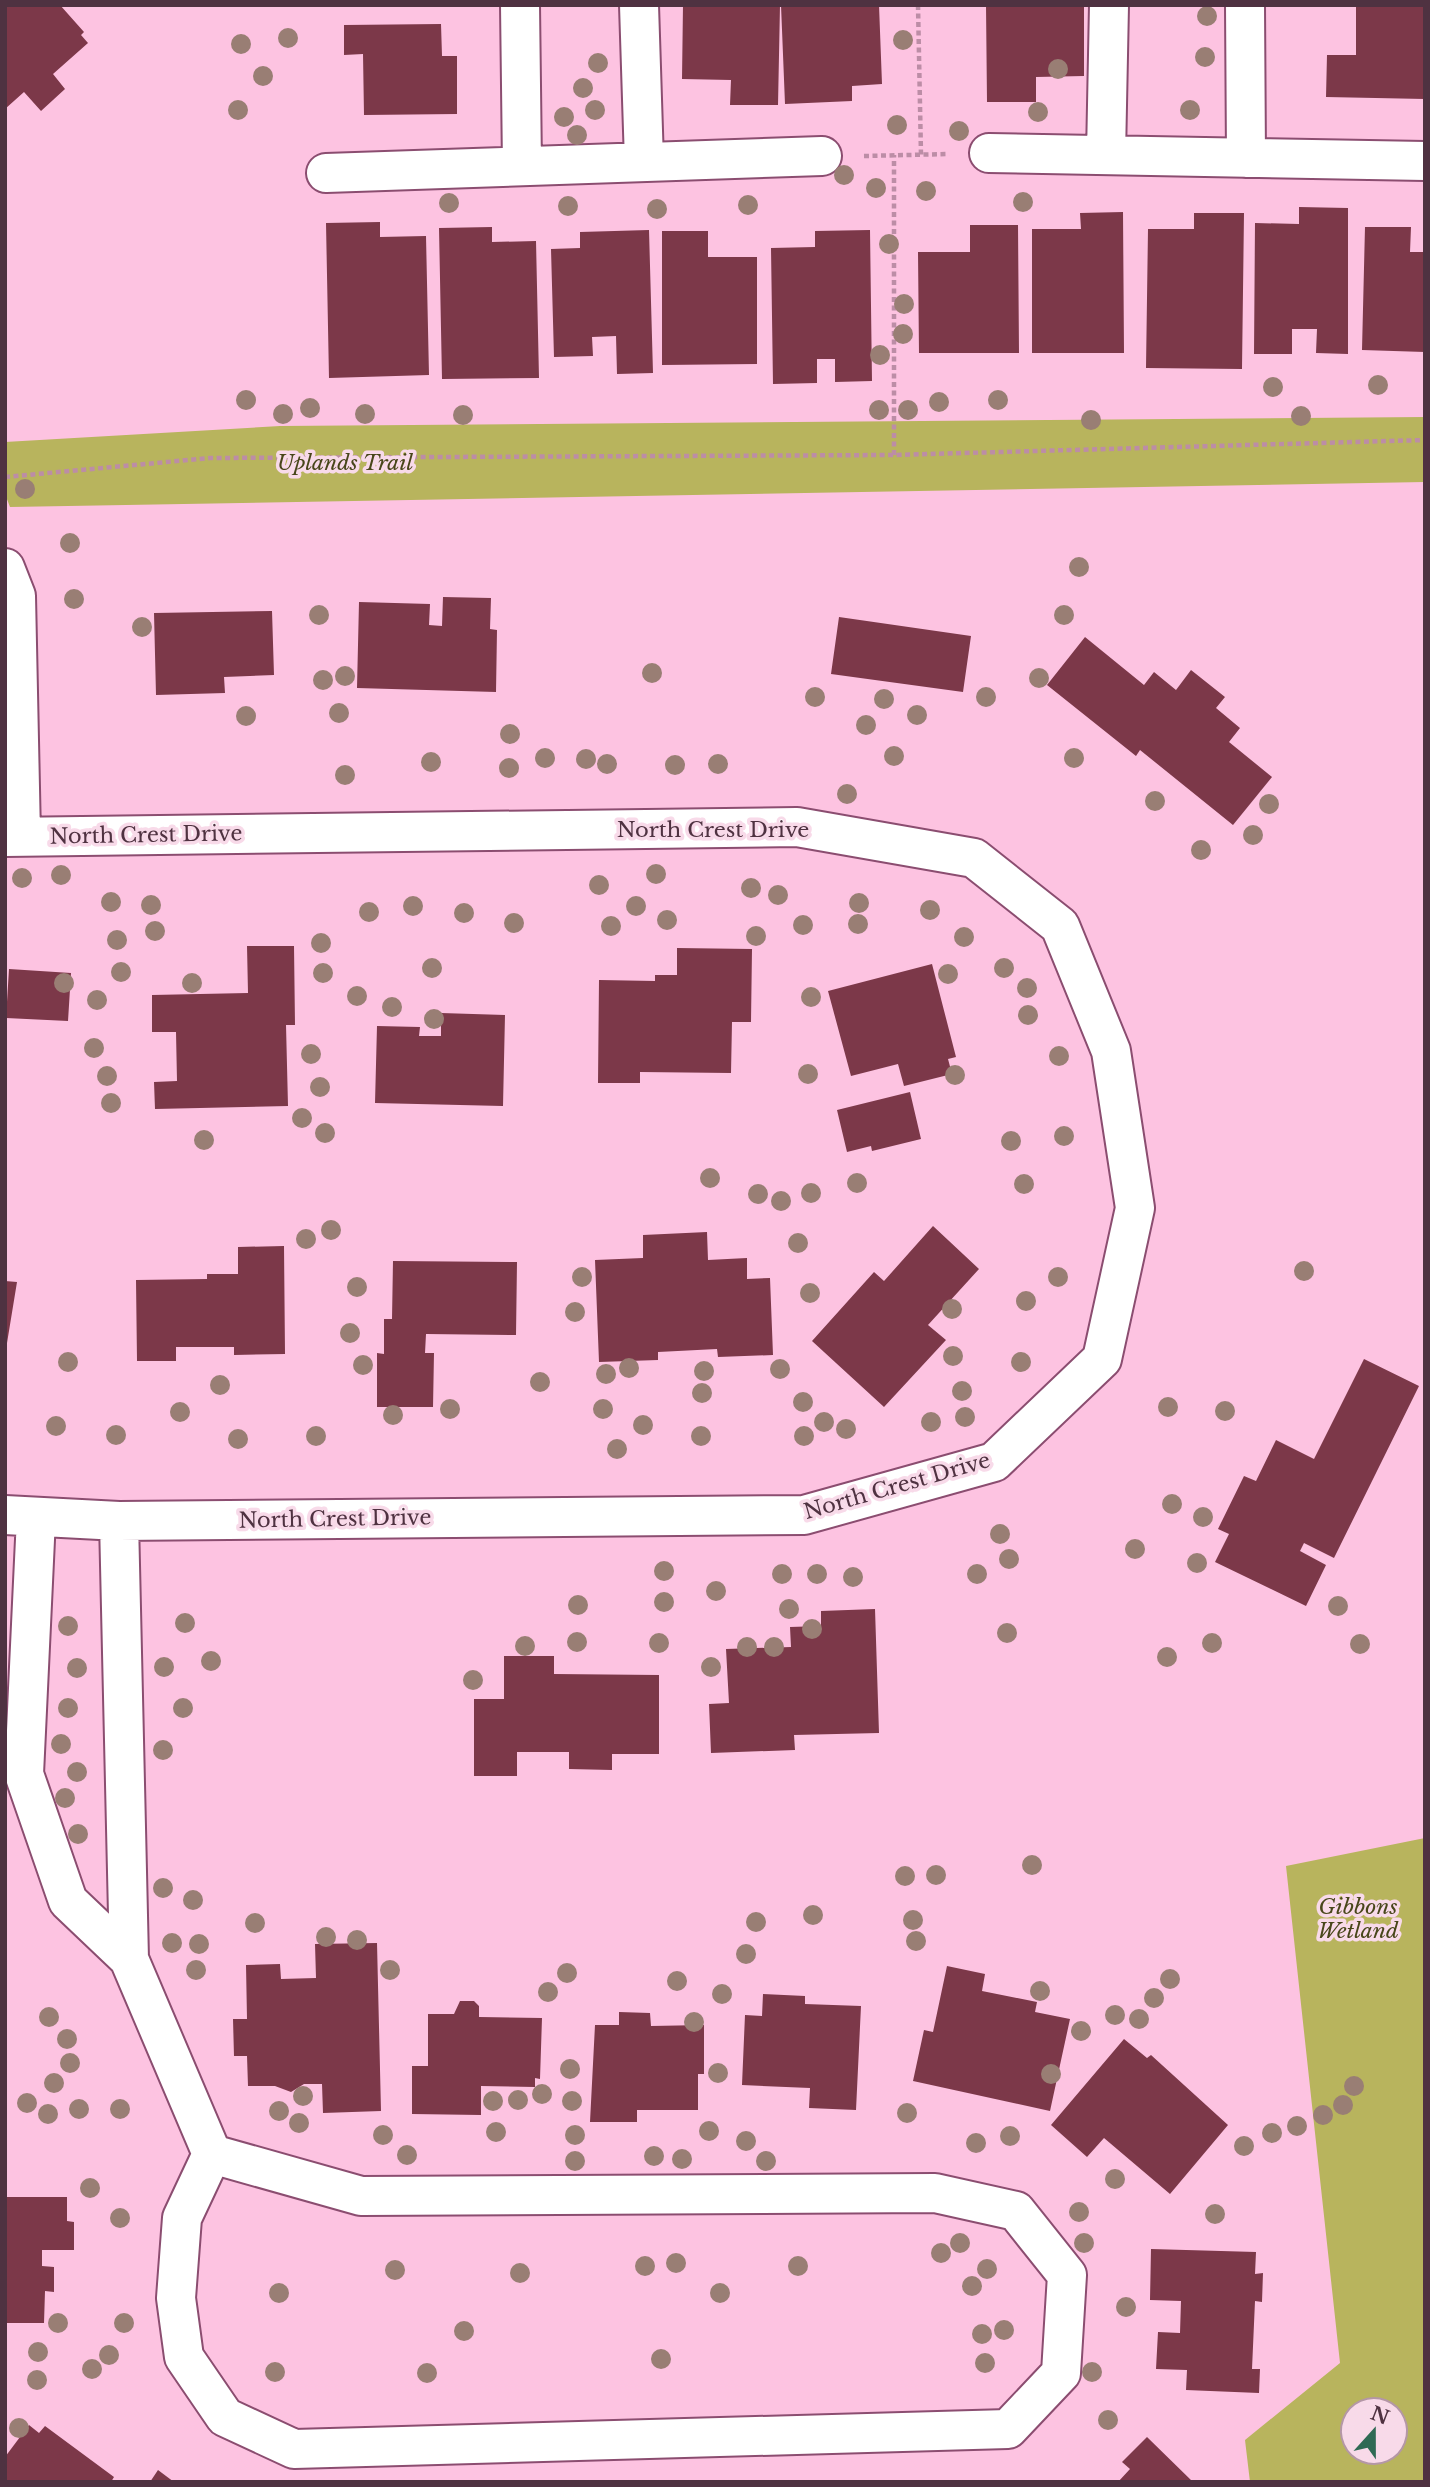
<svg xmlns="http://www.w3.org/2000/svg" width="1430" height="2487" viewBox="0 0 1430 2487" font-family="'Libre Baskerville',serif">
  <rect width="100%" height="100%" fill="#fdc3e1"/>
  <!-- green -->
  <path fill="#b8b45d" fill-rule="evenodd" d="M1425 417V482L10 507 5 494V442L280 426Z
    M1425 1838V2482H1250L1245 2440 1340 2363 1286 1866ZM1353 2410H1395V2452H1353Z"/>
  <!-- building -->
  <path fill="#7c3849" d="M5 5H60L84 32 81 35 88 43 53 74 65 89 41 111 24 92 5 109Z
    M683 5H780L778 105H730L731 80 682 79Z
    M781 5H879L882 84 852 86V101L785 104Z
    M986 5H1084V76L1036 77V102H987Z
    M1356 5 1425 6V99L1326 97 1327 55H1356Z
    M441 24 442 56H457V114L364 115 363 54 344 55V25Z
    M1299 207 1348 208V354L1316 353 1317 329H1292V354H1254L1255 223 1299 224Z
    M1123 212 1124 353H1032V229H1081L1080 213Z
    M1194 213H1244L1242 369 1146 368 1148 229H1194Z
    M380 222V237L426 236 429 375 329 378 326 223Z
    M970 225H1018L1019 353H919L918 252H970Z
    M492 227V242L536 241 539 378 442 379 439 228Z
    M1365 227H1411L1410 252H1425V352L1362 350Z
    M649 230 653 373 617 374 616 336 592 337 593 356 554 357 551 249 580 248V232Z
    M870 230 872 381 835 382V359H817V383L773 384 771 248 815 247V231Z
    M662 231H708V257H757V364L662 365Z
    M443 597 491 598 490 629 497 630 496 692 357 688 359 602 430 604 429 625 442 626Z
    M272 611 274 675 224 677 225 693 156 695 154 613Z
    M839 617 971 636 963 692 831 674Z
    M1085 637 1144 685 1154 672 1176 690 1191 670 1225 697 1216 708 1240 728 1229 742 1272 777 1233 825 1140 750 1136 756 1047 685Z
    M247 946H294L295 1025H286L288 1106 155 1109 154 1082 177 1081 176 1032H152V995L248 993Z
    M677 948 752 949 751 1022H732L731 1073 640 1072V1083H598L599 980 655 981V975H677Z
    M932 964 956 1057 948 1059 952 1074 904 1086 898 1064 851 1076 828 991Z
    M9 969 71 973 68 1021 6 1018Z
    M441 1013 505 1015 503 1106 375 1103 377 1026 420 1027 419 1036H441Z
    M910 1092 921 1139 872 1151 871 1146 847 1152 837 1110Z
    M933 1226 979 1269 928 1325 946 1340 884 1407 812 1341 874 1272 884 1281Z
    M707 1232 708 1260 747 1258V1279L770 1278 773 1355 718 1357 717 1349 658 1352V1360L599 1362 595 1260 643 1258V1235Z
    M284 1246 285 1354 234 1355V1347H176V1361H137L136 1280 207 1279V1274H238V1247Z
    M393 1261 517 1262 516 1335 426 1334 425 1353H434L433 1407H377V1353L384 1354V1319H392Z
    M5 1281 17 1282 7 1343H5Z
    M1364 1359 1419 1386 1334 1558 1304 1543 1300 1551 1326 1565 1306 1606 1215 1562 1229 1534 1218 1529 1244 1476 1256 1481 1276 1440 1314 1459Z
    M875 1609 879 1733 794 1735 795 1750 711 1753 709 1704 729 1703 726 1649 791 1647 790 1627 821 1626V1611Z
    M504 1656H554V1674L659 1675V1754H612V1770L569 1769V1752H517V1776H474V1699H504Z
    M377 1943 381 2111 323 2113 322 2084H304L291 2092 275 2086H248L247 2056H234L233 2019H247L246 1965 280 1964 281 1979 316 1978 315 1944Z
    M947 1966 985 1974 982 1991 1037 2002 1035 2012 1070 2019 1050 2111 913 2081 924 2030 933 2032Z
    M763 1994 805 1996V2004L861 2006 856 2110 809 2108 810 2088 742 2085 745 2015 762 2016Z
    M460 2001H474L479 2006V2017L542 2018 540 2079 535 2078V2087L481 2086V2115L412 2114V2066H428V2014H454Z
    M619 2012 650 2013 651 2026 704 2025V2074H698V2110H637V2122H590L595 2025H619Z
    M1124 2039 1147 2058 1151 2055 1228 2125 1170 2194 1104 2138 1087 2157 1051 2125Z
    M5 2197H67V2221L74 2222V2250H42V2266L54 2267V2292L45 2291 44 2323H5Z
    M1151 2249 1256 2252 1255 2274 1263 2273 1262 2302 1255 2301 1252 2369H1260L1259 2393 1186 2390 1187 2370 1156 2369 1158 2332 1180 2333 1181 2301 1150 2300Z
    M29 2425 39 2433 45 2426 114 2477 111 2482H5V2457Z
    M1147 2437 1193 2482H1118L1130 2469 1122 2462Z
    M158 2470 174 2482H150Z"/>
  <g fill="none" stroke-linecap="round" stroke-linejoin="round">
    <!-- minor casing -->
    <g stroke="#8b4d70" stroke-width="42">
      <path id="minor" d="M520 5 522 166
        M639 5 644 162
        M1245 5 1246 158
        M989 153 1425 161
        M1106 155 1109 5
        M326 173 822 156
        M5 568 16 596 21 836
        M5 837 797 827 974 858 1060 926 1111 1051 1135 1208 1102 1359 994 1462 804 1515 119 1521 5 1515
        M36 1518 24 1774 68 1901 129 1959
        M119 1521 129 1959 212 2154 361 2196 935 2193 1016 2211 1067 2275 1061 2373 1008 2429 294 2449 225 2417 184 2357 176 2298 182 2218 212 2154"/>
    </g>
    <!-- path -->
    <path stroke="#bc8da6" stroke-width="4.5" stroke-dasharray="5 3.5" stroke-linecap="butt" d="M918 5 921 155
      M864 156 949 154
      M894 455V155
      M5 477 210 458 894 455 1425 440"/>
    <!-- minor -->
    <use href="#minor" stroke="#fff" stroke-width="38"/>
  </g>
  <!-- trees -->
  <g fill="#997e74">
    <circle cx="1207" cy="16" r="10"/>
    <circle cx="288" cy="38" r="10"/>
    <circle cx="903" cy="40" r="10"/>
    <circle cx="241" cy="44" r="10"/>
    <circle cx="1205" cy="57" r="10"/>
    <circle cx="598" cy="63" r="10"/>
    <circle cx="1058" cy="69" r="10"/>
    <circle cx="263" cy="76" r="10"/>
    <circle cx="583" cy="88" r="10"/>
    <circle cx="238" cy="110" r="10"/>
    <circle cx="595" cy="110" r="10"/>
    <circle cx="1190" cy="110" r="10"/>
    <circle cx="1038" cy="112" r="10"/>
    <circle cx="564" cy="117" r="10"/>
    <circle cx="897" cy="125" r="10"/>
    <circle cx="959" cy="131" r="10"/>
    <circle cx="577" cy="135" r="10"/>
    <circle cx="844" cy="175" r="10"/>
    <circle cx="876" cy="188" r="10"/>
    <circle cx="926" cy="191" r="10"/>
    <circle cx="1023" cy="202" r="10"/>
    <circle cx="449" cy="203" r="10"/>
    <circle cx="748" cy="205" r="10"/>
    <circle cx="568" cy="206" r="10"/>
    <circle cx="657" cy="209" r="10"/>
    <circle cx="889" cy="244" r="10"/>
    <circle cx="904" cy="304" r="10"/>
    <circle cx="903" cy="334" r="10"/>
    <circle cx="880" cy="355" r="10"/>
    <circle cx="1378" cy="385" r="10"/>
    <circle cx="1273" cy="387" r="10"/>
    <circle cx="246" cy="400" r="10"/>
    <circle cx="998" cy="400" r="10"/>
    <circle cx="939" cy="402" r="10"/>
    <circle cx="310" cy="408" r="10"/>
    <circle cx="879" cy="410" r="10"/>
    <circle cx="908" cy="410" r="10"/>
    <circle cx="283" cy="414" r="10"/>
    <circle cx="365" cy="414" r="10"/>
    <circle cx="463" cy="415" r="10"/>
    <circle cx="1301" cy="416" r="10"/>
    <circle cx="1091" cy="420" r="10"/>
    <circle cx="25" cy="489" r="10"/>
    <circle cx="70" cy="543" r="10"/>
    <circle cx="1079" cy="567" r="10"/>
    <circle cx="74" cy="599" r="10"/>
    <circle cx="319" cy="615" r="10"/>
    <circle cx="1064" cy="615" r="10"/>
    <circle cx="142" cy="627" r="10"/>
    <circle cx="652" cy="673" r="10"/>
    <circle cx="345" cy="676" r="10"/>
    <circle cx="1039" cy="678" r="10"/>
    <circle cx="323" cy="680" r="10"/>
    <circle cx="815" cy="697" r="10"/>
    <circle cx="986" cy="697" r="10"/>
    <circle cx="884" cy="699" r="10"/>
    <circle cx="339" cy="713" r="10"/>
    <circle cx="917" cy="715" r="10"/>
    <circle cx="246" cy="716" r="10"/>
    <circle cx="866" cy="725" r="10"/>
    <circle cx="510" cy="734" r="10"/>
    <circle cx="894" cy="756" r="10"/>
    <circle cx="545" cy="758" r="10"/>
    <circle cx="1074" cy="758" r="10"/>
    <circle cx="586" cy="759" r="10"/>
    <circle cx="431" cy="762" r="10"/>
    <circle cx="607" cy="764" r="10"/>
    <circle cx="718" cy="764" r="10"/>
    <circle cx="675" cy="765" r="10"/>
    <circle cx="509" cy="768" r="10"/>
    <circle cx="345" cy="775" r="10"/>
    <circle cx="847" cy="794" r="10"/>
    <circle cx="1155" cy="801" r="10"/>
    <circle cx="1269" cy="804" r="10"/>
    <circle cx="1253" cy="835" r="10"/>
    <circle cx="1201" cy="850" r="10"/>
    <circle cx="656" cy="874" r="10"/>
    <circle cx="61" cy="875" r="10"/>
    <circle cx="22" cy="878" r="10"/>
    <circle cx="599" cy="885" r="10"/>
    <circle cx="751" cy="888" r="10"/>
    <circle cx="778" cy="895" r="10"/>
    <circle cx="111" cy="902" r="10"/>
    <circle cx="859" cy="903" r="10"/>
    <circle cx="151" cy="905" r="10"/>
    <circle cx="413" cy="906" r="10"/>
    <circle cx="636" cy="906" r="10"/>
    <circle cx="930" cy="910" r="10"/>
    <circle cx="369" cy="912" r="10"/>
    <circle cx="464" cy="913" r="10"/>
    <circle cx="667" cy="920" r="10"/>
    <circle cx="514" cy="923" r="10"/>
    <circle cx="858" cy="924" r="10"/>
    <circle cx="803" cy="925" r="10"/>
    <circle cx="611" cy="926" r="10"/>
    <circle cx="155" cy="931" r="10"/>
    <circle cx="756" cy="936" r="10"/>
    <circle cx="964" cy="937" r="10"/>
    <circle cx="117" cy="940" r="10"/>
    <circle cx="321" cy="943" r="10"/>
    <circle cx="432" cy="968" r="10"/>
    <circle cx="1004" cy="968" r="10"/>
    <circle cx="121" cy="972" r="10"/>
    <circle cx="323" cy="973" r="10"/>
    <circle cx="948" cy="974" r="10"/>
    <circle cx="64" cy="983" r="10"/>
    <circle cx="192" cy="983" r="10"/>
    <circle cx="1027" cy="988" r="10"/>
    <circle cx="357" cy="996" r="10"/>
    <circle cx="811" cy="997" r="10"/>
    <circle cx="97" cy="1000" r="10"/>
    <circle cx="392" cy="1007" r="10"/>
    <circle cx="1028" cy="1015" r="10"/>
    <circle cx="434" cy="1019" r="10"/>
    <circle cx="94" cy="1048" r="10"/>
    <circle cx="311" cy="1054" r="10"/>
    <circle cx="1059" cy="1056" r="10"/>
    <circle cx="808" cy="1074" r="10"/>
    <circle cx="955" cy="1075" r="10"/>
    <circle cx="107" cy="1076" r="10"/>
    <circle cx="320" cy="1087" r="10"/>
    <circle cx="111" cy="1103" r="10"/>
    <circle cx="302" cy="1118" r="10"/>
    <circle cx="325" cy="1133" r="10"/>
    <circle cx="1064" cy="1136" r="10"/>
    <circle cx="204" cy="1140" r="10"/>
    <circle cx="1011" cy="1141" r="10"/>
    <circle cx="710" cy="1178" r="10"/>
    <circle cx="857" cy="1183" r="10"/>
    <circle cx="1024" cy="1184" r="10"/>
    <circle cx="811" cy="1193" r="10"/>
    <circle cx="758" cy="1194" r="10"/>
    <circle cx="781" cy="1201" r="10"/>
    <circle cx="331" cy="1230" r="10"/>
    <circle cx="306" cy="1239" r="10"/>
    <circle cx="798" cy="1243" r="10"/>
    <circle cx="1304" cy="1271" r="10"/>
    <circle cx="582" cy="1277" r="10"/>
    <circle cx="1058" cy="1277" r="10"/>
    <circle cx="357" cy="1287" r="10"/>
    <circle cx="810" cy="1293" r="10"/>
    <circle cx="1026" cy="1301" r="10"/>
    <circle cx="952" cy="1309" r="10"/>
    <circle cx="575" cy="1312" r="10"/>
    <circle cx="350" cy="1333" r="10"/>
    <circle cx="953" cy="1356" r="10"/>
    <circle cx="68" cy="1362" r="10"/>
    <circle cx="1021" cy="1362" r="10"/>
    <circle cx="363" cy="1365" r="10"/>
    <circle cx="629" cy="1368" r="10"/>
    <circle cx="780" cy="1369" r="10"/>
    <circle cx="704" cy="1371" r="10"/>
    <circle cx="606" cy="1374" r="10"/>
    <circle cx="540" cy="1382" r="10"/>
    <circle cx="220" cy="1385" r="10"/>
    <circle cx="962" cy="1391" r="10"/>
    <circle cx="702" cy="1393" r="10"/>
    <circle cx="803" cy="1402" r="10"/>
    <circle cx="1168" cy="1407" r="10"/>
    <circle cx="450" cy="1409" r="10"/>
    <circle cx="603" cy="1409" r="10"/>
    <circle cx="1225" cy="1411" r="10"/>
    <circle cx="180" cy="1412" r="10"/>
    <circle cx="393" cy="1415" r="10"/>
    <circle cx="965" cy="1417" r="10"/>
    <circle cx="824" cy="1422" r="10"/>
    <circle cx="931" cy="1422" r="10"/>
    <circle cx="643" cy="1425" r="10"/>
    <circle cx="56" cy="1426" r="10"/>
    <circle cx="846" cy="1429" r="10"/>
    <circle cx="116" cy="1435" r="10"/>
    <circle cx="316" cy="1436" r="10"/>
    <circle cx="701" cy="1436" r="10"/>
    <circle cx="804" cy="1436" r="10"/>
    <circle cx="238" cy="1439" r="10"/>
    <circle cx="617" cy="1449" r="10"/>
    <circle cx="1172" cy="1504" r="10"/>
    <circle cx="1203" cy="1517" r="10"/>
    <circle cx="1000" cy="1534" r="10"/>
    <circle cx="1135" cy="1549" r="10"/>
    <circle cx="1009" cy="1559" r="10"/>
    <circle cx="1197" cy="1563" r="10"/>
    <circle cx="664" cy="1571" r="10"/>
    <circle cx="782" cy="1574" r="10"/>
    <circle cx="817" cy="1574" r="10"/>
    <circle cx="977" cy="1574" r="10"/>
    <circle cx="853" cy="1577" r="10"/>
    <circle cx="716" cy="1591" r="10"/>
    <circle cx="664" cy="1602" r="10"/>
    <circle cx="578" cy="1605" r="10"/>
    <circle cx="1338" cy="1606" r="10"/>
    <circle cx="789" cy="1609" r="10"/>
    <circle cx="185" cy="1623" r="10"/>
    <circle cx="68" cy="1626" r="10"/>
    <circle cx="812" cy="1629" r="10"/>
    <circle cx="1007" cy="1633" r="10"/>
    <circle cx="577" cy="1642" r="10"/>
    <circle cx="659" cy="1643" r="10"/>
    <circle cx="1212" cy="1643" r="10"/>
    <circle cx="1360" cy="1644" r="10"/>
    <circle cx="525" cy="1646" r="10"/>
    <circle cx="747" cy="1647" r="10"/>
    <circle cx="774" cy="1647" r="10"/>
    <circle cx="1167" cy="1657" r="10"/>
    <circle cx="211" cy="1661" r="10"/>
    <circle cx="164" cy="1667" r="10"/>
    <circle cx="711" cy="1667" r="10"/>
    <circle cx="77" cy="1668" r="10"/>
    <circle cx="473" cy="1680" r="10"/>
    <circle cx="68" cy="1708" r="10"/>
    <circle cx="183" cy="1708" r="10"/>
    <circle cx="61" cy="1744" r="10"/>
    <circle cx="163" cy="1750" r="10"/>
    <circle cx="77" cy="1772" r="10"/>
    <circle cx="65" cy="1798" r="10"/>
    <circle cx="78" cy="1834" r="10"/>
    <circle cx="1032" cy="1865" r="10"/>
    <circle cx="936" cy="1875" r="10"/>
    <circle cx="905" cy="1876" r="10"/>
    <circle cx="163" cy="1888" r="10"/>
    <circle cx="193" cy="1900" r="10"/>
    <circle cx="813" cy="1915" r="10"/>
    <circle cx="913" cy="1920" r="10"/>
    <circle cx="756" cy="1922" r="10"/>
    <circle cx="255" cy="1923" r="10"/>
    <circle cx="326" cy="1937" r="10"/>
    <circle cx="357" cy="1940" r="10"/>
    <circle cx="916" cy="1941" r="10"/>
    <circle cx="172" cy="1943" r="10"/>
    <circle cx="199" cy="1944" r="10"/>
    <circle cx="746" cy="1954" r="10"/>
    <circle cx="196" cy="1970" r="10"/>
    <circle cx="390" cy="1970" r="10"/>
    <circle cx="567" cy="1973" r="10"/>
    <circle cx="1170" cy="1979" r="10"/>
    <circle cx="677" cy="1981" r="10"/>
    <circle cx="1040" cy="1991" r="10"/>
    <circle cx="548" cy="1992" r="10"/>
    <circle cx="722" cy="1994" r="10"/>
    <circle cx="1154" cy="1998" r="10"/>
    <circle cx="1115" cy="2015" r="10"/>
    <circle cx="49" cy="2017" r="10"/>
    <circle cx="1139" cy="2019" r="10"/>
    <circle cx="694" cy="2022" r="10"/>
    <circle cx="1081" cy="2031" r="10"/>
    <circle cx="67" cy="2039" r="10"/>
    <circle cx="70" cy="2063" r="10"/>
    <circle cx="570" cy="2069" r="10"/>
    <circle cx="718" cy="2073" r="10"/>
    <circle cx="1051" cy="2074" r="10"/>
    <circle cx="54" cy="2083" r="10"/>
    <circle cx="1354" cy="2086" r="10"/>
    <circle cx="542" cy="2094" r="10"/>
    <circle cx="303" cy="2096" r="10"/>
    <circle cx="518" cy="2100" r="10"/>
    <circle cx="493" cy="2101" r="10"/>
    <circle cx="572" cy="2101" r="10"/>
    <circle cx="27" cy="2103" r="10"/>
    <circle cx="1343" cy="2105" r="10"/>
    <circle cx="79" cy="2109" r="10"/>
    <circle cx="120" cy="2109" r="10"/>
    <circle cx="279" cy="2111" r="10"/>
    <circle cx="907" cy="2113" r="10"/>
    <circle cx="48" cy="2114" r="10"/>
    <circle cx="1323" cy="2115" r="10"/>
    <circle cx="299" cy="2123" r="10"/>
    <circle cx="1297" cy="2126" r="10"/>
    <circle cx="709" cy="2131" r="10"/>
    <circle cx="496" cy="2132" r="10"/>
    <circle cx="1272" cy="2133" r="10"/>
    <circle cx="383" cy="2135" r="10"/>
    <circle cx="575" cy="2135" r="10"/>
    <circle cx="1010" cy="2136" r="10"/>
    <circle cx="746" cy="2141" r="10"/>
    <circle cx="976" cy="2143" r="10"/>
    <circle cx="1244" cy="2146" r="10"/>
    <circle cx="407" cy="2155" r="10"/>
    <circle cx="654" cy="2156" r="10"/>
    <circle cx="682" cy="2159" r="10"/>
    <circle cx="575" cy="2161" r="10"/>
    <circle cx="766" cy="2161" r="10"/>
    <circle cx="1115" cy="2179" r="10"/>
    <circle cx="90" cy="2188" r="10"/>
    <circle cx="1079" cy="2212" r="10"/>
    <circle cx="1215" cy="2214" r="10"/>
    <circle cx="120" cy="2218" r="10"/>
    <circle cx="960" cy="2243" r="10"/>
    <circle cx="1084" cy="2243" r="10"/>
    <circle cx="941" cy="2253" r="10"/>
    <circle cx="676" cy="2263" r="10"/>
    <circle cx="645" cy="2266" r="10"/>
    <circle cx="798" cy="2266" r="10"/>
    <circle cx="987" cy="2269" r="10"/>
    <circle cx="395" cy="2270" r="10"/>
    <circle cx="520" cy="2273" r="10"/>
    <circle cx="972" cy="2286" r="10"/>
    <circle cx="279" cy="2293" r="10"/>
    <circle cx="720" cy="2293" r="10"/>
    <circle cx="1126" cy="2307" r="10"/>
    <circle cx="58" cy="2323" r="10"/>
    <circle cx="124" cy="2323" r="10"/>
    <circle cx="1004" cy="2330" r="10"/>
    <circle cx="464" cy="2331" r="10"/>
    <circle cx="982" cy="2334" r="10"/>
    <circle cx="38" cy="2352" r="10"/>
    <circle cx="109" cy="2355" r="10"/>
    <circle cx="661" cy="2359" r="10"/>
    <circle cx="985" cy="2363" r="10"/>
    <circle cx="92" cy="2369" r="10"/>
    <circle cx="275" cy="2372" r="10"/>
    <circle cx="1092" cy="2372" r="10"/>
    <circle cx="427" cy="2373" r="10"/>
    <circle cx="37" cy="2380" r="10"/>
    <circle cx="1108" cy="2420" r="10"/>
    <circle cx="19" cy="2428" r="10"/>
  </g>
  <g text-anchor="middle" stroke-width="7" stroke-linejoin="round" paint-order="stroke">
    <!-- park labels -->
    <g font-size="21" font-style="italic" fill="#48461a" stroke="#f8dae9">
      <text x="345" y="470">Uplands Trail</text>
      <text x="1358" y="1914">Gibbons<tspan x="1358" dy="24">Wetland</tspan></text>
    </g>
    <!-- street labels -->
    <g font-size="21" fill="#4f3241" stroke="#f8dae9">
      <text x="713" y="837">North Crest Drive</text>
      <text transform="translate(146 835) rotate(-1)" y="7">North Crest Drive</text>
      <text transform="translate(897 1486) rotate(-16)" y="7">North Crest Drive</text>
      <text transform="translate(335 1519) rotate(-1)" y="7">North Crest Drive</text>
    </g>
  </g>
  <!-- border -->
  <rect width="1430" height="2487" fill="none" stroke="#4f3241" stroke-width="14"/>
  <!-- north arrow -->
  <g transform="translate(1374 2431) rotate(21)"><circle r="33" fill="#f8dae9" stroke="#b497a6" stroke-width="2"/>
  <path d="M0-5L12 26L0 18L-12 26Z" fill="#2f6a54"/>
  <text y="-10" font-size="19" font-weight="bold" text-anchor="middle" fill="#4f3241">N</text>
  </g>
</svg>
